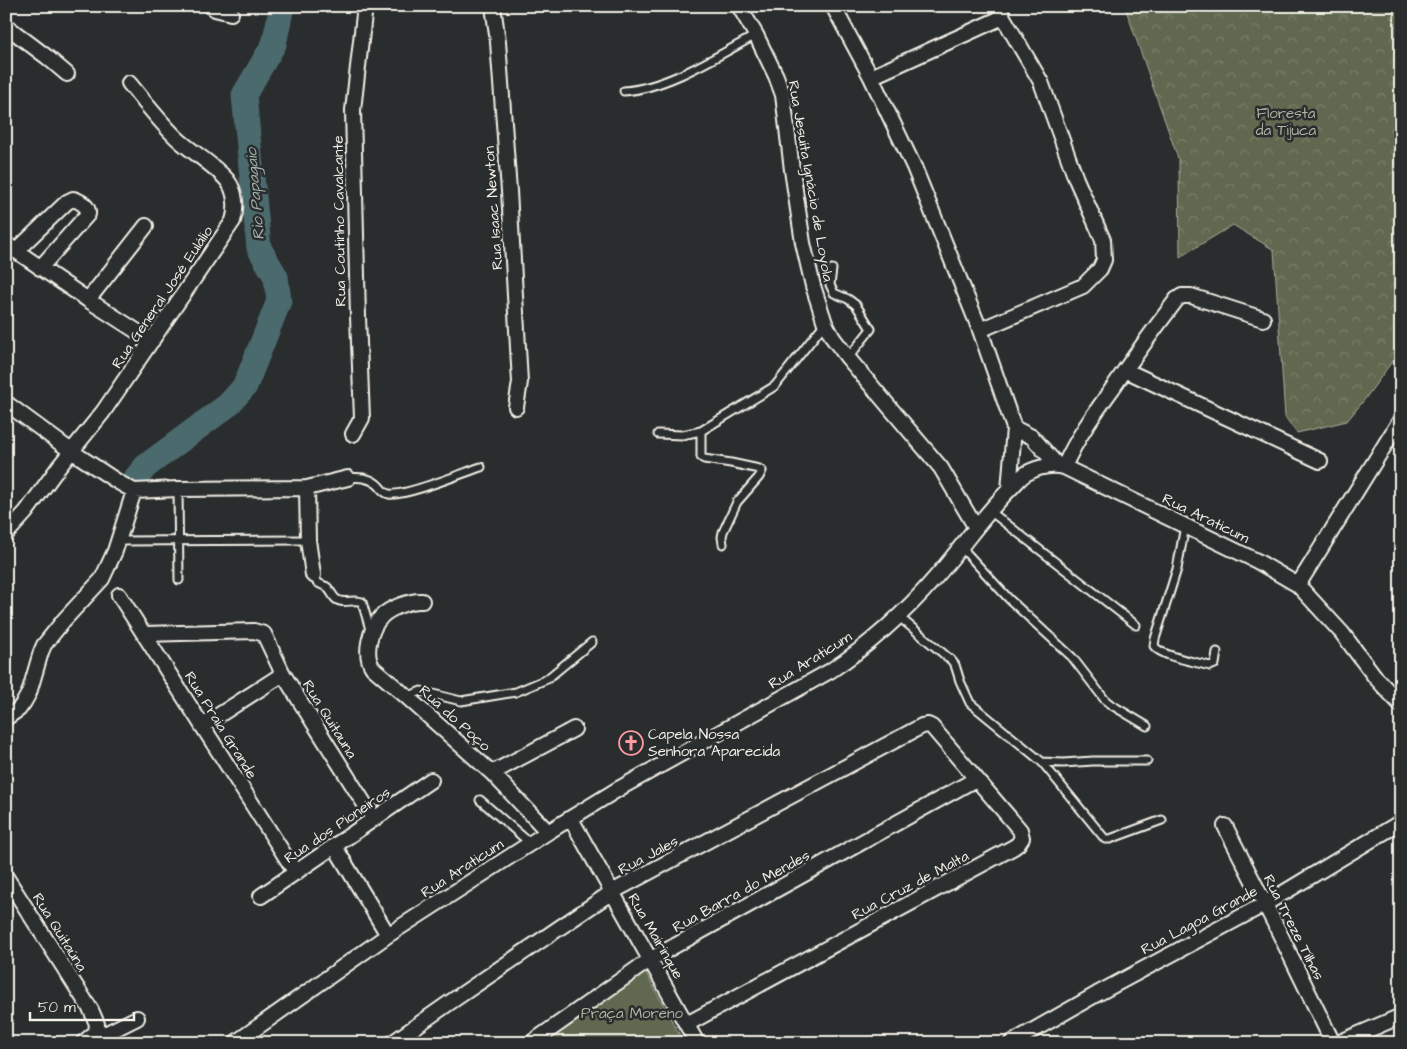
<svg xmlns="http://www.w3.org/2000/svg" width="1407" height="1049" viewBox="0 0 1407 1049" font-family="'Architects Daughter',sans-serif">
  <defs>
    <pattern id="forest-crowns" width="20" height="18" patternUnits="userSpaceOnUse" patternTransform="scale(1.25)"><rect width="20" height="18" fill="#61694f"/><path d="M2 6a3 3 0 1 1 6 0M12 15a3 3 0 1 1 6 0" fill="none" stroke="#787f68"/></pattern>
  </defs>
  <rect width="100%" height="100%" fill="#2a2d2e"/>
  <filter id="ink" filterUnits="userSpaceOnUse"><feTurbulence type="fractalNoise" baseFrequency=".02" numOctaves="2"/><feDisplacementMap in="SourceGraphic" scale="10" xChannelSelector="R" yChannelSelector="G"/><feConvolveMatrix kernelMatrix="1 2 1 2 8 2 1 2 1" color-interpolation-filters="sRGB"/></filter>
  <g filter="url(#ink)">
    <!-- forest -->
    <path fill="url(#forest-crowns)" stroke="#aaad9c" d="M1124 6 1301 7 1303 6H1401V349L1365 399 1347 421 1297 433 1285 417 1274 250 1233 225 1180 257 1179 161 1126 10Z"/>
    <!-- park -->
    <path fill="#61694f" stroke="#aaad9c" d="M644 969 684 1043H538Z"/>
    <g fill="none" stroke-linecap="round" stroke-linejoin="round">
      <!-- river -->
      <path stroke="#4c6b6e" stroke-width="25" d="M136 478 146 466 228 405 245 386 279 301 276 277 259 248 244 95 274 44 282 6"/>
      <!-- lane casing -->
      <g stroke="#f4f1e8" stroke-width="11">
        <path id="lane" d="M624 91C668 88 717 56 756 35
          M832 269 830 285 834 293 848 299 856 305 871 329 848 358
          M701 431V457L704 459 731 463 759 469 762 471 759 477 737 502 723 532 722 537 723 544
          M658 434 682 435 701 431 775 386 825 323
          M348 478C359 477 368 477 377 484 381 487 383 493 389 494 404 497 463 473 481 467
          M178 489 179 580
          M990 511 1136 625
          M1185 526 1177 569 1155 639 1154 646C1162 657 1197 662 1210 666L1215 664 1217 652
          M119 541 308 540
          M961 547 1009 599 1072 657 1105 700 1110 704 1147 726
          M313 575C315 583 320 584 327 587 330 590 332 594 334 597 341 606 353 598 362 602L371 633
          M898 616 951 660 955 665 960 681 970 703 1042 762 1105 839H1110L1162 820
          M407 697 421 691 461 701 516 692 547 679 592 642
          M1042 762 1063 763 1093 761H1147
          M480 800 530 843"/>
      </g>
      <!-- street casing -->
      <g stroke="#f4f1e8" stroke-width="18">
        <path id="street" d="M211 6 215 9 231 13
          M493 6 498 42 509 191 520 382 516 407
          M739 6 756 35 776 76 783 95 792 170 803 243 813 286 825 323 833 338 848 358 941 468 976 528
          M833 6 871 77 914 167 980 330 1014 428 1009 490
          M6 26 47 57 67 74
          M871 77 1003 17
          M6 244 88 300 152 341
          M16 251 67 202 73 199C80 201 89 206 88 214L40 268
          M88 300 146 226
          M980 330 1083 286 1100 269 1104 260 1103 240 1076 179 1041 82 1003 17 999 6
          M1125 370 1320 461
          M6 403 71 451 118 482 134 491 178 489 307 488 348 478
          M1014 428 1032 437 1058 466
          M353 434 362 418 358 317 353 110 365 6
          M1064 467C1076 439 1094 414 1112 389 1133 358 1155 328 1177 299L1182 296H1191L1263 319
          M307 488 308 540 313 575
          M6 534 26 512 58 468 103 412 233 221C237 208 236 191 227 180 214 165 195 154 180 141 161 124 145 102 129 83
          M1298 585 1401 419
          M119 595 296 873
          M422 601C411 600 390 608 382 616 370 628 363 654 373 668L407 697 492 773 548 832
          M144 634 254 631 264 634 283 674 374 819
          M6 718 19 709 24 702 29 693 41 652 44 645 64 620 102 579 115 551 134 491
          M202 726 283 674
          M492 773 574 729
          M571 819 697 1043
          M1225 826 1278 930 1333 1043
          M335 847 388 935
          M6 877 91 1010 97 1024 96 1032
          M261 896 431 780
          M83 1043 96 1032 107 1033 137 1018
          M235 1043 388 935 548 832 620 788 830 671C866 648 906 612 935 578 961 549 983 515 1011 488 1016 483 1021 476 1027 473 1038 467 1052 464 1064 467L1257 561 1298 585 1342 633 1376 678 1401 705
          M392 1043 449 1003 612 892 922 726 928 725 932 727 1020 830 1022 838 1018 844 1014 847 687 1024
          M531 1043 651 959 976 779
          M1011 1043 1097 994 1265 904 1401 822
          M1338 1043 1401 1016"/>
      </g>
      <!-- lane -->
      <use href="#lane" stroke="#2a2d2e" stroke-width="7"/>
      <!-- street -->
      <use href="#street" stroke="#2a2d2e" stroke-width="14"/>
    </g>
  </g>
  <!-- icons -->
  <defs>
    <g id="church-ring" transform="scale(1.25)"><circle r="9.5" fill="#2a2d2e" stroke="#ff9aa2" stroke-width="1.5"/><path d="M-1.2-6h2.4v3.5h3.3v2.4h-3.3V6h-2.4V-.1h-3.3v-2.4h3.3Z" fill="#ff9aa2"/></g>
  </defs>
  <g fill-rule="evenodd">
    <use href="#church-ring" x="631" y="743"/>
  </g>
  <g text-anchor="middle" stroke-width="5" stroke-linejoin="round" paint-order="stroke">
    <!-- park labels -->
    <g font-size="15" fill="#b2b4a3" stroke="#2a2d2e">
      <text x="1286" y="118">Floresta<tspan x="1286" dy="17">da Tijuca</tspan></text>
      <text x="632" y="1018">Praça Moreno</text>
    </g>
    <!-- street labels -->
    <g font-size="15" fill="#f4f1e8" stroke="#2a2d2e">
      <text transform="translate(811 181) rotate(80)" y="5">Rua Jesuíta Ignácio de Loyola</text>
      <text transform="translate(493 208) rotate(-94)" y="5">Rua Isaac Newton</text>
      <text transform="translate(339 221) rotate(-91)" y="5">Rua Coutinho Cavalcante</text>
      <text transform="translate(162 297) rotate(-56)" y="5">Rua General José Eulálio</text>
      <text transform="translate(1206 518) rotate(26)" y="5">Rua Araticum</text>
      <text transform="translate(810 660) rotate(-32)" y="5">Rua Araticum</text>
      <text transform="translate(455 718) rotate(42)" y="5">Rua do Poço</text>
      <text transform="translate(330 719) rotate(58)" y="5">Rua Quitauna</text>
      <text transform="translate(221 725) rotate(58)" y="5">Rua Praia Grande</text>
      <text transform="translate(337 825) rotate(-34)" y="5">Rua dos Pioneiros</text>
      <text transform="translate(648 855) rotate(-28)" y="5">Rua Jales</text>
      <text transform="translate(462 868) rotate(-33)" y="5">Rua Araticum</text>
      <text transform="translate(910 885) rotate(-28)" y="5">Rua Cruz de Malta</text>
      <text transform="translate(741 891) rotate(-29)" y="5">Rua Barra do Mendes</text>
      <text transform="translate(1199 920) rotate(-28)" y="5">Rua Lagoa Grande</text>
      <text transform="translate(1294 927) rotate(63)" y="5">Rua Treze Tilhas</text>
      <text transform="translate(60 932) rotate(58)" y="5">Rua Quitaúna</text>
      <text transform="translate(656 936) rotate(60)" y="5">Rua Mairinque</text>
    </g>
    <!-- poi labels -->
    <g font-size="15" fill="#f4f1e8" stroke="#2a2d2e" text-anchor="start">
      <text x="648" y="739">Capela Nossa<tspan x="648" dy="17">Senhora Aparecida</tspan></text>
    </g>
    <!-- water labels -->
    <g font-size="16" font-style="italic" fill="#a8b5b1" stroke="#2a2d2e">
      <text transform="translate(254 194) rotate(-95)" y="6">Rio Papagaio</text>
    </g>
  </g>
  <!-- margin -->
  <rect width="1407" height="1049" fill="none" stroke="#2a2d2e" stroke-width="25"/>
  <rect x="12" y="12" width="1382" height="1024" fill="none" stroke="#f4f1e8" stroke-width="2" filter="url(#ink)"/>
  <!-- scale -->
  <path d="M30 1012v8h104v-8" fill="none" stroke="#f4f1e8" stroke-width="2.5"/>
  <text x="38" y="1012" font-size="15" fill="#f4f1e8" stroke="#2a2d2e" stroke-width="4" paint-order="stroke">50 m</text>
</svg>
